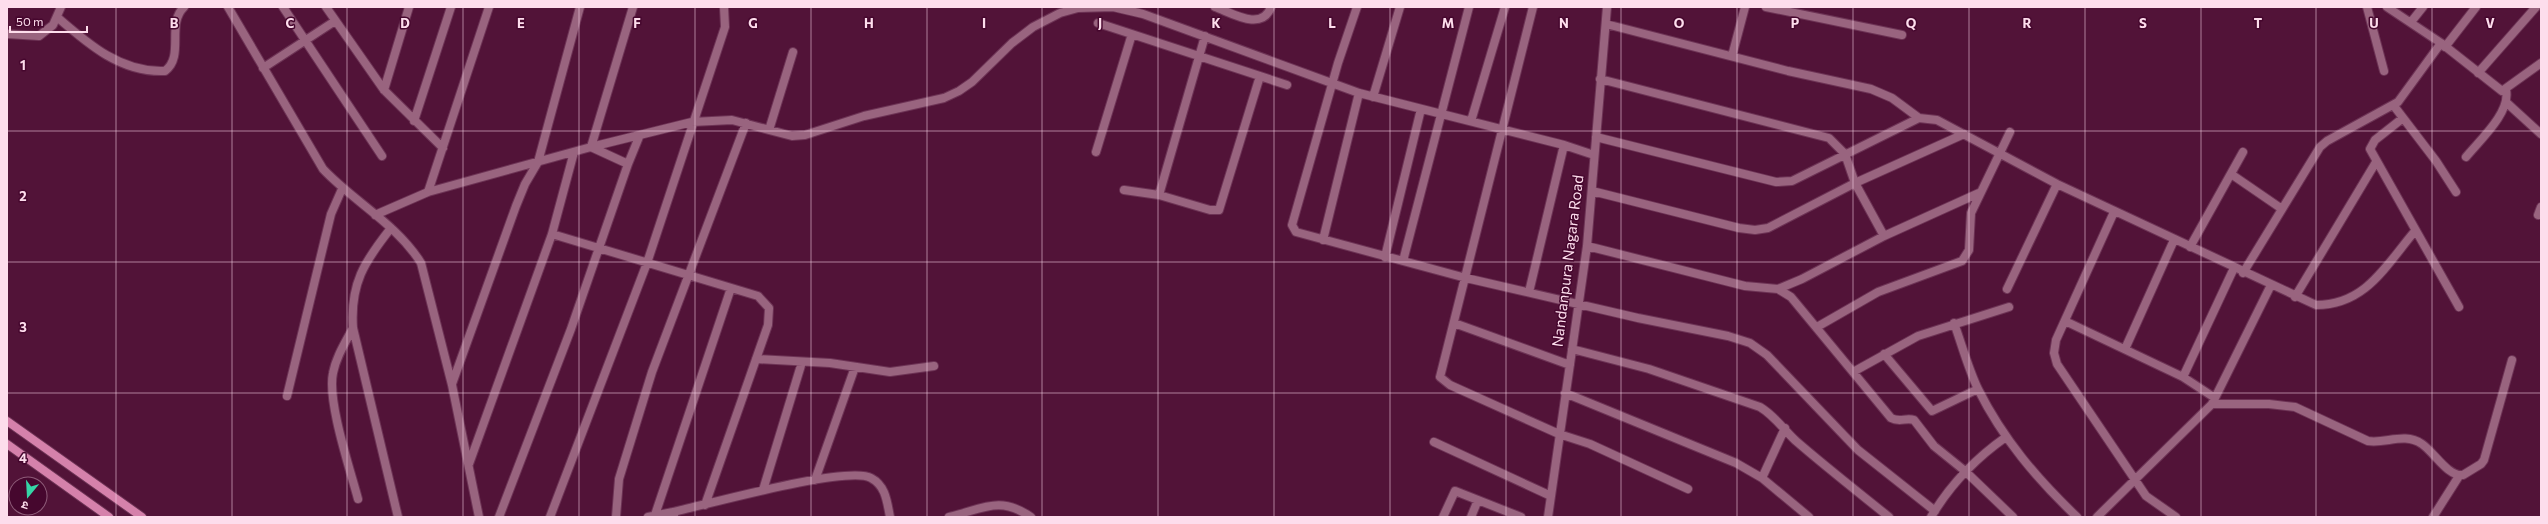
<svg xmlns="http://www.w3.org/2000/svg" width="2548" height="524" viewBox="0 0 2548 524" font-family="Commissioner,'Noto Sans Devanagari',sans-serif">
  <rect width="100%" height="100%" fill="#521338"/>
  <g fill="none" stroke-linecap="round" stroke-linejoin="round">
    <!-- street casing -->
    <g stroke="#6d3355" stroke-width="10">
      <path id="street" d="M228 7 323 169C354 202 397 224 421 263L452 385 479 517
        M283 7 382 156
        M326 7 384 90 443 148
        M1215 7C1232 13 1262 32 1271 7
        M1357 7 1338 63 1292 225 1296 232 1466 278 1638 318 1728 336 1750 343 1767 355 1858 450 1935 511
        M1533 7 1440 377 1450 385 1559 434 1590 444 1688 489
        M1766 7 1902 35
        M2367 7 2384 71
        M2387 7 2441 43 2502 91 2541 63
        M57 17C88 44 121 73 165 71 185 56 166 24 184 7
        M2411 22 2423 7
        M1098 23 1287 85
        M1606 24 1788 71 1871 89 1892 98 1919 118
        M7 34 39 36 53 25 61 7
        M2445 47 2476 7
        M1732 56 1745 7
        M263 68 335 21
        M2478 73 2536 7
        M1600 79 1829 138 1845 154 1855 183 1884 236
        M384 90 409 7
        M1373 97 1400 7
        M2507 103 2541 134
        M2394 106 2436 161 2456 192
        M2403 118 2375 140 2370 149 2459 307
        M414 121 451 7
        M1471 121 1505 7
        M769 130 793 52
        M1596 137 1776 182 1792 181 1919 118 1937 120 2057 184 2316 305C2366 305 2386 265 2415 231
        M1096 152 1132 34
        M2466 157C2480 140 2511 112 2506 90
        M628 164 639 137
        M2231 174 2282 209
        M1124 190 1159 195 1210 210H1219L1260 76
        M1592 191 1739 228 1755 230 1768 228 1855 183 1964 134
        M428 192 489 7
        M1159 195 1205 36
        M2114 212 2056 340 2054 353 2057 364 2146 496 2176 517
        M375 215 428 192 591 147 692 122 732 120 792 136 805 135 864 116 944 98 959 91 972 82 1012 43 1033 27 1060 13 1078 8 1113 7 1143 14 1359 93 1564 145 1594 155
        M2538 215 2541 207
        M391 228C364 262 350 284 353 328L398 517
        M552 234 758 296 769 308 768 325 705 505
        M1323 240 1359 93
        M1587 246 1745 286 1778 289 1791 297 1891 418C1900 423 1906 417 1914 420L1934 446 1965 471 2013 517
        M2190 247 2243 152
        M1385 257 1421 109
        M1403 261 1469 7
        M2243 273 2320 147 2327 141 2398 102 2441 43
        M1778 289 1802 279 1884 236 1979 193
        M2007 289 2057 184
        M1529 292 1564 145
        M2295 297 2376 162
        M2065 321 2183 377 2215 398
        M1454 323 1570 365
        M1954 323C1962 345 1968 368 1978 389 2003 439 2037 479 2077 517
        M1817 327 1878 292 1962 261 1969 250 1971 213 2010 132
        M353 328C345 343 336 357 333 373 327 401 350 469 358 499
        M1572 349 1649 369 1760 407C1775 416 1783 429 1796 441 1826 467 1858 492 1889 517
        M2125 349 2174 240
        M1884 354 1932 411 1978 389
        M756 359 830 363 890 372 934 366
        M1853 372 1918 336 2009 307
        M2183 377 2234 268
        M452 384 516 206 525 184 538 162 580 7
        M1565 393 1736 463 1762 478 1809 517
        M287 396 331 214 342 189
        M2212 404H2269L2295 407 2368 441C2386 444 2404 432 2422 444 2434 452 2448 477 2463 475L2481 464 2484 460 2512 360
        M1434 442 1551 496
        M469 464 552 234 574 152
        M1762 478 1785 428
        M815 480 855 367
        M763 490 802 362
        M673 512C705 505 848 465 871 478 886 486 887 502 890 517
        M655 515 731 288
        M499 517 571 329 628 164 591 147 633 7
        M550 517 647 263 725 27 724 7
        M616 517 619 479 652 372 746 123
        M648 517 673 512 674 516
        M949 517C983 509 999 495 1031 517
        M1443 517 1455 491 1521 517
        M1471 517 1478 500
        M1548 517 1587 246 1607 7
        M1931 517C1950 485 1976 458 2006 437
        M2097 517 2212 404 2271 285
        M2433 517 2459 476"/>
    </g>
    <!-- secondary casing -->
    <g stroke="#6d3355" stroke-width="10">
      <path id="secondary" d="M7 421 142 517
        M7 444 109 517"/>
    </g>
    <!-- street -->
    <use href="#street" stroke="#99647f" stroke-width="8"/>
    <!-- secondary -->
    <use href="#secondary" stroke="#d581ab" stroke-width="8"/>
  </g>
  <!-- grid -->
  <path fill="none" stroke="#fdddec" stroke-width="1" stroke-opacity="0.55" d="M116 7V517M232 7V517M347 7V517M463 7V517M579 7V517M695 7V517M811 7V517M927 7V517M1042 7V517M1158 7V517M1274 7V517M1390 7V517M1506 7V517M1621 7V517M1737 7V517M1853 7V517M1969 7V517M2085 7V517M2201 7V517M2316 7V517M2432 7V517M7 131H2541M7 262H2541M7 393H2541"/>
  <g text-anchor="middle" stroke-width="3" stroke-linejoin="round" paint-order="stroke">
    <!-- street labels -->
    <g font-size="15" fill="#fdddec" stroke="#46072e">
      <text transform="translate(1568 261) rotate(-83)" y="5">Nandanpura Nagara Road</text>
    </g>
  </g>
  <g font-size="13" text-anchor="middle" font-weight="bold" fill="#fdddec" stroke="#46072e" stroke-width="3" stroke-linejoin="round" paint-order="stroke">
    <text x="174" y="28">B</text>
    <text x="290" y="28">C</text>
    <text x="405" y="28">D</text>
    <text x="521" y="28">E</text>
    <text x="637" y="28">F</text>
    <text x="753" y="28">G</text>
    <text x="869" y="28">H</text>
    <text x="984" y="28">I</text>
    <text x="1100" y="28">J</text>
    <text x="1216" y="28">K</text>
    <text x="1332" y="28">L</text>
    <text x="1448" y="28">M</text>
    <text x="1564" y="28">N</text>
    <text x="1679" y="28">O</text>
    <text x="1795" y="28">P</text>
    <text x="1911" y="28">Q</text>
    <text x="2027" y="28">R</text>
    <text x="2143" y="28">S</text>
    <text x="2258" y="28">T</text>
    <text x="2374" y="28">U</text>
    <text x="2490" y="28">V</text>
    <text x="23" y="70">1</text>
    <text x="23" y="201">2</text>
    <text x="23" y="332">3</text>
    <text x="23" y="463">4</text>
  </g>
  <!-- border -->
  <rect width="2548" height="524" fill="none" stroke="#fdddec" stroke-width="16"/>
  <!-- north arrow -->
  <g transform="translate(28 496) rotate(198)"><circle r="19" fill="#46072e" stroke="#8f5d7a"/>
  <path d="M0-3L7 15L0 10L-7 15Z" fill="#36d4a7"/>
  <text y="-6" font-size="11" font-weight="bold" text-anchor="middle" fill="#fdddec">उ</text>
  </g>
  <!-- scale -->
  <path d="M10 26v6h77v-6" fill="none" stroke="#fdddec" stroke-width="2"/>
  <text x="16" y="26" font-size="12" fill="#fdddec" stroke="#46072e" stroke-width="3" paint-order="stroke">50 m</text>
</svg>
